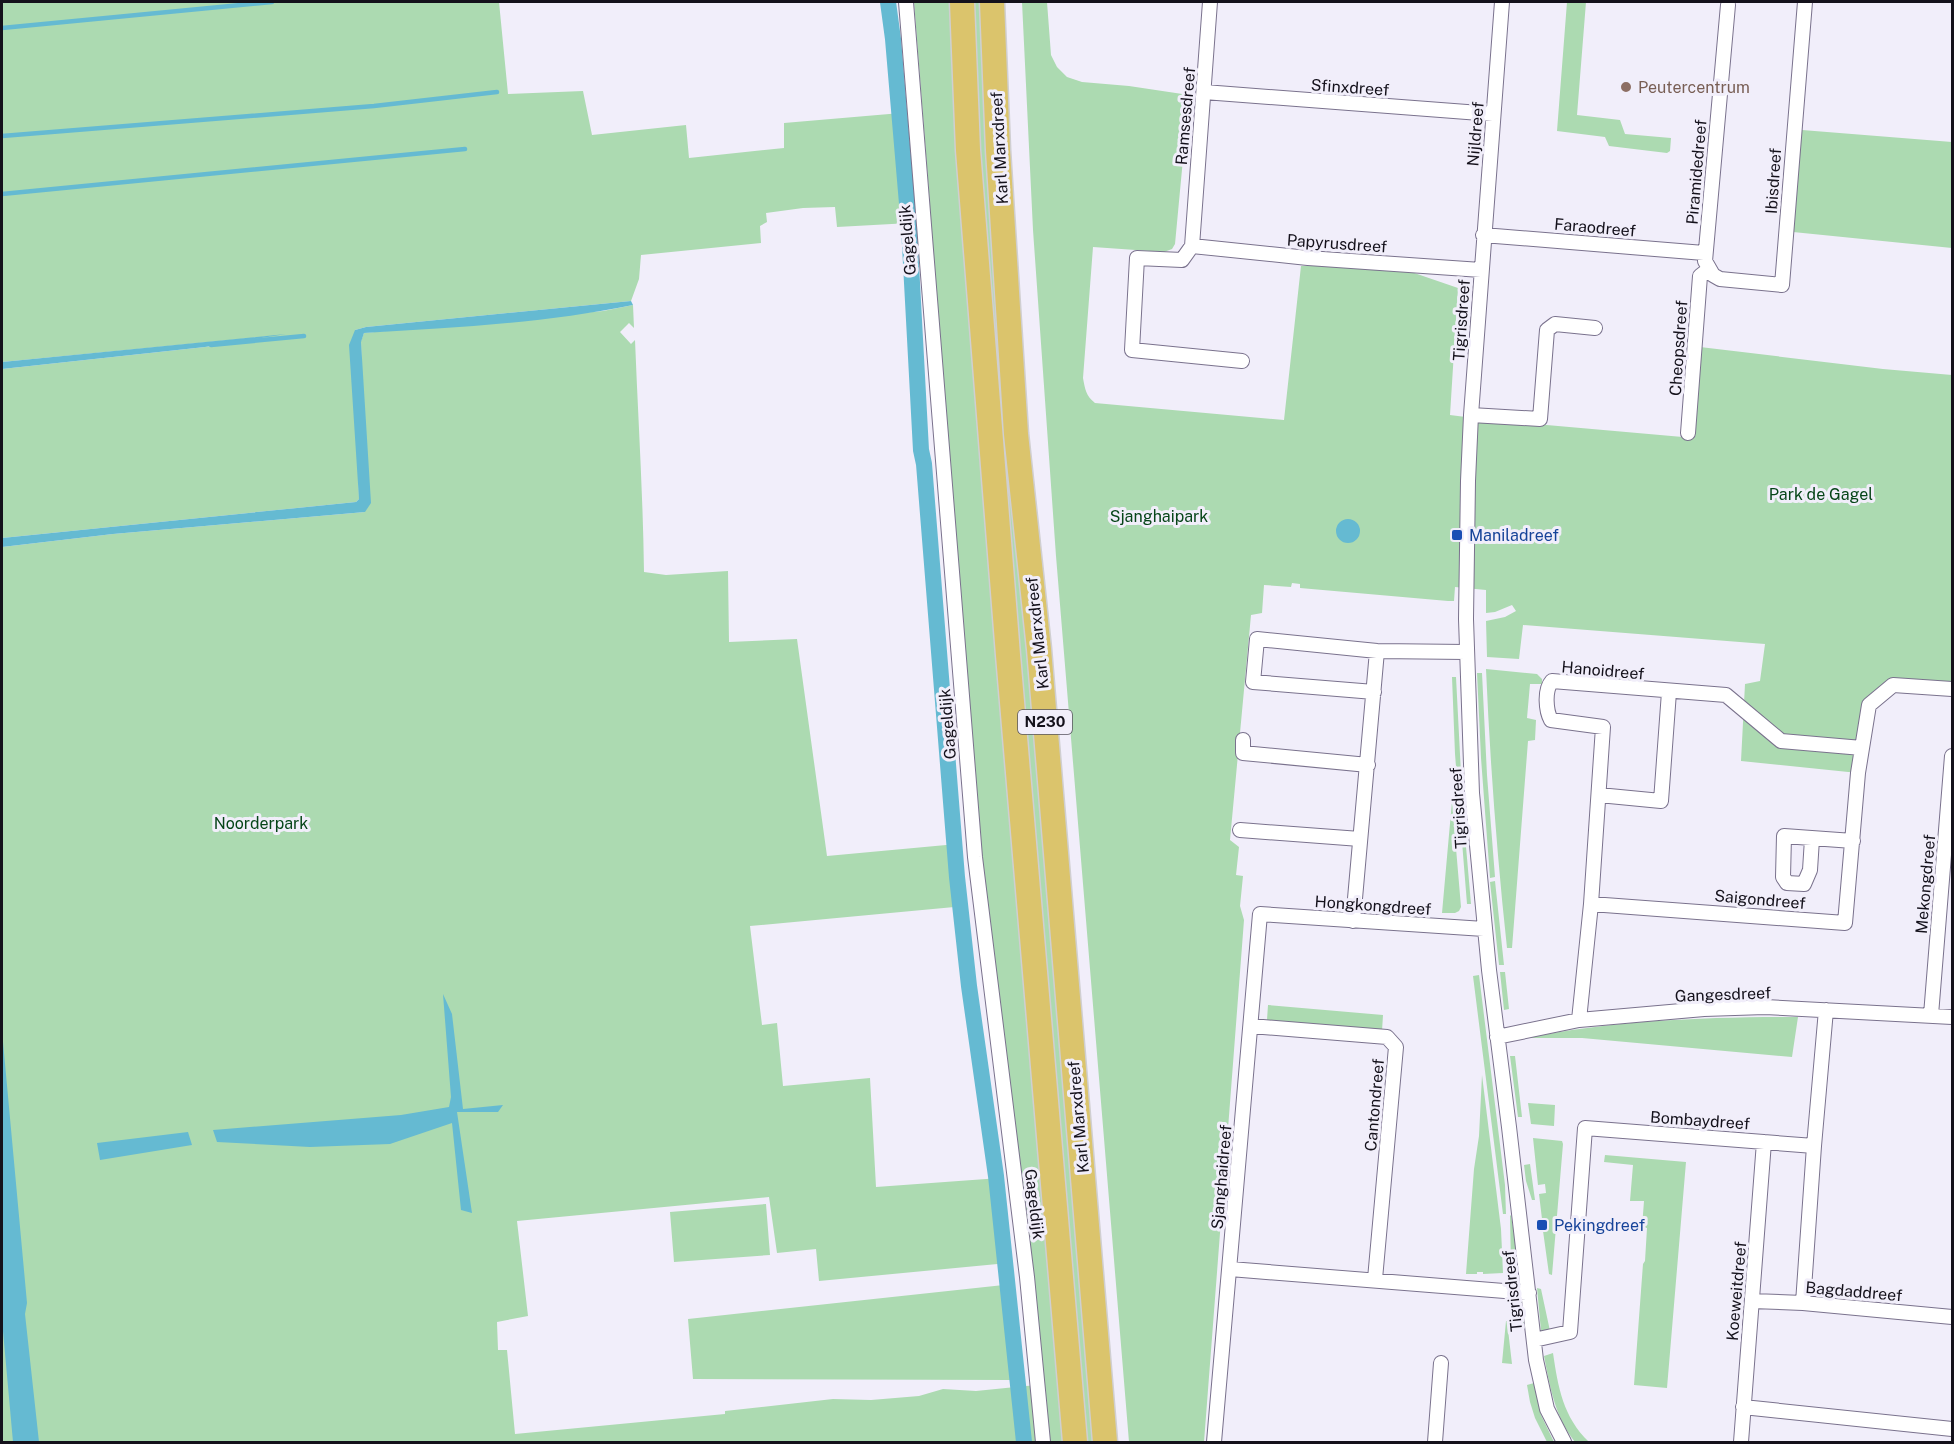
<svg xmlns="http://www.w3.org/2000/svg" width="1954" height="1444" viewBox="0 0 1954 1444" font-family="'Public Sans',sans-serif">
  <rect width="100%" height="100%" fill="#f1eefa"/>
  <!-- green -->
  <path fill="#acdab1" d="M2 2H499L508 94 583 91 592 135 686 125 689 158 784 148V123L901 113 910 223 837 227 835 207 803 208 766 213 767 222 760 226 761 243 641 255 639 279 631 301 366 327 355 330 359 499 356 502 2 538V369L205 347 271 336 2 362Z
    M914 2H953L962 213 971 347 1066 1442H1050L1028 1226 999 1017 979 831 941 371 929 192Z
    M969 2H985L1096 1442H1077L978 195Z
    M1022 2H1047L1051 55 1057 67 1067 77 1082 82 1129 86 1189 95 1175 244 1172 249 1164 252 1093 247 1083 378C1085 389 1086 396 1095 403L1284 420 1301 266H1307L1308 258 1388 264 1458 288 1450 415 1489 420 1694 438 1700 347 1883 369 1952 375V689L1893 685 1869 705 1858 773 1741 761 1745 684 1760 681 1765 644 1523 625 1519 659 1487 657 1486 621 1505 617 1516 611 1512 605 1495 612 1486 613V590L1455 587 1454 601H1448L1300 588V584L1292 583 1291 587 1264 585 1262 613 1251 615 1230 840 1239 847 1236 875 1243 876 1240 906 1244 920 1204 1442H1129L1056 556 1033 230Z
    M1567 2H1586L1577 115 1620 120 1625 134 1671 138 1670 151 1667 153 1609 146 1605 137 1557 131Z
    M1802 130 1952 142V248L1793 232Z
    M633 305 634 328 629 323 620 332 631 344 635 340C638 417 643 494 644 572L666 575 728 571 729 642 797 639 827 856 957 844 965 906 750 926 762 1025 777 1023 783 1086 870 1078 876 1187 1000 1178 1008 1263 819 1281 816 1249 777 1253 769 1197 517 1221 528 1316 497 1322 498 1350H507L515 1434 725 1414V1411L833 1399 871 1400 919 1396 943 1389 976 1391 1037 1385 1043 1442H2V547L113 534 365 512 361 341 364 333 603 311Z
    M1486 669 1537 674 1542 679V684H1530L1527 718 1536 720 1535 740 1528 741 1512 948H1507C1497 855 1490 762 1486 669Z
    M1477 673H1482L1487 775 1495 877 1490 878 1481 758Z
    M1456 677 1463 812 1471 904H1467L1455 754 1452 677Z
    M1452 801 1461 907 1459 911 1455 913H1442Z
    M1495 881 1504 965H1499L1490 882Z
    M1500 972H1505L1509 1009 1504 1010Z
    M1479 975 1505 1185 1506 1214H1503L1473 976Z
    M1268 1005 1383 1015 1382 1031 1267 1020Z
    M1798 1017 1792 1057 1582 1038H1527C1615 1020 1708 1017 1798 1017Z
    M1510 1056H1515L1522 1117H1518Z
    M1482 1075 1501 1229 1503 1273 1483 1274V1272H1477V1274H1466L1474 1169 1479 1136Z
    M1528 1103 1555 1105 1554 1126 1531 1124Z
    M1533 1138 1562 1141 1563 1144 1552 1275 1549 1274 1543 1231 1547 1230 1545 1219H1542L1539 1194 1546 1193 1545 1184 1538 1185Z
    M1605 1155 1686 1162 1667 1388 1634 1385 1643 1264 1645 1261 1647 1228 1642 1227 1644 1201H1630L1633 1165 1604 1162Z
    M1530 1164 1535 1200H1532L1526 1181 1524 1165Z
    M766 1204 770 1255 674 1262 670 1212Z
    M1511 1215 1519 1266 1511 1267 1510 1216Z
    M1013 1284 1023 1376 1012 1380 693 1379 688 1319Z
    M1537 1288 1541 1289 1550 1331H1541Z
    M1523 1299 1526 1326H1521L1516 1300Z
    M1506 1321H1507L1512 1364 1502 1363Z
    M1553 1353C1558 1387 1563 1417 1589 1442H1575C1555 1417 1550 1387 1544 1356Z
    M1534 1383 1541 1415 1554 1442H1547L1535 1418 1530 1402 1527 1385Z"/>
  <!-- water -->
  <path fill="#65bad2" d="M631 301 633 305C545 323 454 328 364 333L361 342 371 503 365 512 113 534 2 547V538L356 502 359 499 349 345 355 330 366 327Z
    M286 334 205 347 2 369V362Z
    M1336 531a12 12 0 1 1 24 0a12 12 0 1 1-24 0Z
    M443 994 452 1014 463 1109 503 1105 498 1112H457L472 1213 461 1210 452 1123 390 1144 310 1147 217 1142 213 1130 401 1115 449 1107 451 1097Z
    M2 1031 27 1303 25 1314 39 1442H13L2 1320Z
    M188 1132 192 1145 100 1160 97 1143Z"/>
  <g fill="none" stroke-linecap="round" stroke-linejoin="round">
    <!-- stream -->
    <path stroke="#65bad2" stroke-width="4.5" d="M2 28 272 2
      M2 136 374 106 497 92
      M2 194 465 149
      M211 345 304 336"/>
    <!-- canal -->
    <path stroke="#65bad2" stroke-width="16" d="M888 2 893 39 909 227 921 450 924 464 957 877 969 986 996 1176 1024 1442"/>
    <!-- minor casing -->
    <g stroke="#7a728d" stroke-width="16">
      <path id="minor" d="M906 2 975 857 1027 1277 1043 1442
        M1210 2 1192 246 1308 258 1481 270
        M1502 2 1471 415 1468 481 1466 619 1472 793 1489 970 1509 1127 1536 1360 1547 1409 1564 1442
        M1728 5 1705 261 1713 275 1720 279 1782 285 1805 2
        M1204 92 1493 114
        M1483 235 1704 253
        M1192 246 1182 260 1137 258 1132 350 1242 361
        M1471 415 1540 419 1547 330 1555 324 1595 328
        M1688 433 1700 276 1709 269
        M1374 692 1253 682 1257 639 1377 651 1466 652
        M1243 740V753L1368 765
        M1599 795 1661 801 1669 692
        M1240 830 1360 839
        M1812 839 1810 870 1804 884 1787 883 1783 877 1784 836 1853 841
        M1591 904 1845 923 1858 773 1869 705 1893 685 1952 689
        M1353 921 1377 651
        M1931 1015 1952 756
        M1579 1020 1591 904 1603 727 1551 720C1546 711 1544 690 1552 681L1726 695 1781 741 1862 748
        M1251 1026 1387 1037 1396 1047 1375 1279
        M1497 1037 1579 1020 1704 1009 1765 1007 1952 1017
        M1230 1269 1529 1293
        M1752 1301 1803 1303 1952 1317
        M1803 1303 1814 1146 1826 1010
        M1534 1340 1570 1332 1585 1128 1814 1146
        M1743 1407 1952 1429
        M1214 1442 1260 914 1484 929
        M1435 1442 1441 1363
        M1741 1442 1764 1142"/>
    </g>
    <!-- trunk casing -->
    <g stroke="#d0cfd1" stroke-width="27">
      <path id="trunk" d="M962 2 968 150 1008 655 1075 1442
        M992 2 998 150 1016 434 1039 649 1105 1442"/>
    </g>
    <!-- minor -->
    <use href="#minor" stroke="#fff" stroke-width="14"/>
    <!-- trunk -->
    <use href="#trunk" stroke="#dbc46c" stroke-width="24"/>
  </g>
  <!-- markers -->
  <circle fill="#8d6e63" stroke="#f1eefa" stroke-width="2" cx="1626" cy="87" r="6"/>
  <g fill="#1a4fb4" stroke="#f1eefa" stroke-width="2">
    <rect x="1451" y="529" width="12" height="12" rx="3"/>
    <rect x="1536" y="1219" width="12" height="12" rx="3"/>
  </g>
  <g text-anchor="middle" stroke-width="6" stroke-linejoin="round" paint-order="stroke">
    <!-- shield labels -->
    <rect fill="#f1eefa" stroke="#56535e" stroke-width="1.5" x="1018" y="710" width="54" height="24" rx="4.5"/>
    <g font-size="15" font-weight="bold" fill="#14111b">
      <text x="1045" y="727">N230</text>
    </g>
    <!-- street labels -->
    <g font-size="16" fill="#14111b" stroke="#f1eefa">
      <text transform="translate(1350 87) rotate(4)" y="6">Sfinxdreef</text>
      <text transform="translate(1185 116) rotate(-85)" y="6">Ramsesdreef</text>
      <text transform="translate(1475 134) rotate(-85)" y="6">Nijldreef</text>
      <text transform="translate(999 148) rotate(-93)" y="6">Karl Marxdreef</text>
      <text transform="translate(1696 172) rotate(-85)" y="6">Piramidedreef</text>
      <text transform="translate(1773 181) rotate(-86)" y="6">Ibisdreef</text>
      <text transform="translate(1595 227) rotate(5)" y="6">Faraodreef</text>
      <text transform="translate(907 240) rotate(-95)" y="6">Gageldijk</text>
      <text transform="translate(1337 243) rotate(4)" y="6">Papyrusdreef</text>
      <text transform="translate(1461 320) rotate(-86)" y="6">Tigrisdreef</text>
      <text transform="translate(1678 348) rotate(-86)" y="6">Cheopsdreef</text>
      <text transform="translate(1037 633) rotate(-96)" y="6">Karl Marxdreef</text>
      <text transform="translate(1603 670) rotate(5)" y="6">Hanoidreef</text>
      <text transform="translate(947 724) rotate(-95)" y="6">Gageldijk</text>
      <text transform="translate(1458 808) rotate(-94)" y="6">Tigrisdreef</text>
      <text transform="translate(1925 884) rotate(-85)" y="6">Mekongdreef</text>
      <text transform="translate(1760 899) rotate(5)" y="6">Saigondreef</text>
      <text transform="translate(1373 905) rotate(4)" y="6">Hongkongdreef</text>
      <text transform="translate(1723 994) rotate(-2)" y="6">Gangesdreef</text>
      <text transform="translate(1374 1105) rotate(-85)" y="6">Cantondreef</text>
      <text transform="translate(1078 1117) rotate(-95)" y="6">Karl Marxdreef</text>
      <text transform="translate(1700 1120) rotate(4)" y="6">Bombaydreef</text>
      <text transform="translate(1221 1177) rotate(-85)" y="6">Sjanghaidreef</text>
      <text transform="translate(1035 1204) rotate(83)" y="6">Gageldijk</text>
      <text transform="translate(1512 1291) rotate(-96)" y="6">Tigrisdreef</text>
      <text transform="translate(1736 1291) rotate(-85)" y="6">Koeweitdreef</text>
      <text transform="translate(1854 1291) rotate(5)" y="6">Bagdaddreef</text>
    </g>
    <!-- education labels -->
    <g font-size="16" fill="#785e54" stroke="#f1eefa" text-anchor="start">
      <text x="1638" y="93">Peutercentrum</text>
    </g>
    <!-- park labels -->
    <g font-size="16" fill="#064518" stroke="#f1eefa">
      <text x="1821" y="500">Park de Gagel</text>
      <text x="1159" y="522">Sjanghaipark</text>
      <text x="261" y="829">Noorderpark</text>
    </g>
    <!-- transit labels -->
    <g font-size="16" fill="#164399" stroke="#f1eefa" text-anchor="start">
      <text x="1469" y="541">Maniladreef</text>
      <text x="1554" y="1231">Pekingdreef</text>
    </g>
  </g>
  <!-- border -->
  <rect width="1954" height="1444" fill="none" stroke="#14111b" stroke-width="6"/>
</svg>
